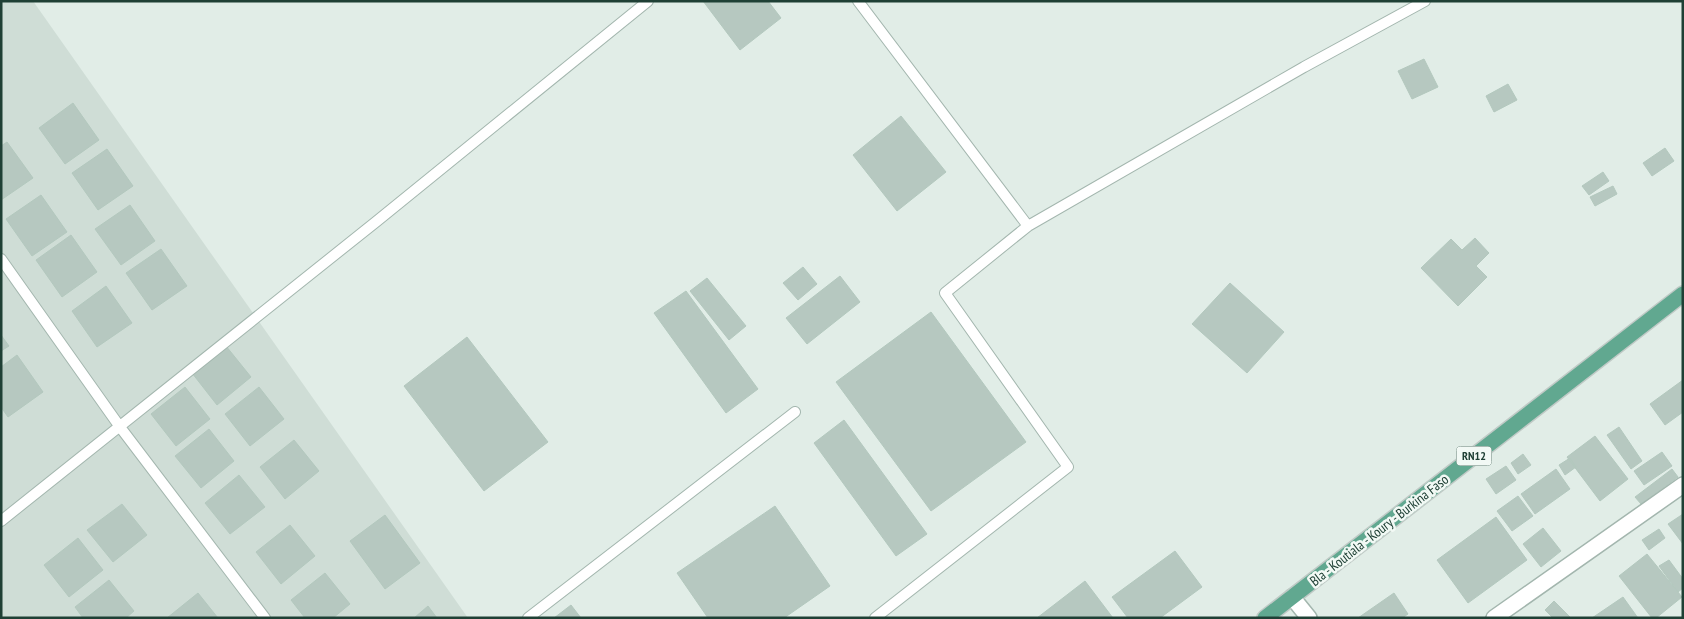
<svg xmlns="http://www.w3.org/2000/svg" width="1684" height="619" viewBox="0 0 1684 619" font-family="'PT Sans Narrow',sans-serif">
  <rect width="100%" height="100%" fill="#e1ede7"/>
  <!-- built -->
  <path fill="#cfddd6" d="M1 1H33L468 618H1Z"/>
  <!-- building -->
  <path fill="#b6c8c0" stroke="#b3c8be" d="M703 1H768L781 18 740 50Z
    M1424 59 1438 87 1412 99 1398 71Z
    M1508 84 1517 100 1494 112 1486 96Z
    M73 103 99 140 65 164 39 128Z
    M901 116 946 172 897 211 853 155Z
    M7 142 33 178 1 200V146Z
    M1665 148 1674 161 1652 176 1643 163Z
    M107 149 133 186 98 210 72 173Z
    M1603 172 1609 181 1589 195 1582 186Z
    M1613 186 1617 194 1595 206 1590 197Z
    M41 195 67 232 32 256 6 219Z
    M130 205 155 241 121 265 95 229Z
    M71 235 97 272 62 297 36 260Z
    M1475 238 1489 253 1476 266 1487 277 1458 306 1421 268 1451 239 1462 250Z
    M161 249 187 286 152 310 126 273Z
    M803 267 817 284 798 300 783 283Z
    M840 276 860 302 807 344 786 318Z
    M707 278 746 326 729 340 690 291Z
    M1230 283 1284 332 1247 373 1192 324Z
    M106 286 132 323 97 347 72 311Z
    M686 291 758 389 726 413 654 313Z
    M931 312 1026 442 931 511 836 382Z
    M1 335 9 346 1 351Z
    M467 337 548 442 484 491 404 386Z
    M226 346 251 377 217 405 192 373Z
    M17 355 43 392 8 417 1 407V367Z
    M1683 380V412L1665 425 1650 404Z
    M185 387 210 419 176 446 151 414Z
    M259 387 284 419 250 446 225 414Z
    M844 420 927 534 896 556 814 443Z
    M1619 427 1642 461 1631 469 1607 435Z
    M209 429 234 461 201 488 175 456Z
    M1595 436 1628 479 1600 501 1567 457Z
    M294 440 319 471 285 499 260 467Z
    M1662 452 1672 466 1644 485 1634 471Z
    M1523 454 1531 465 1518 474 1511 463Z
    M1570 458 1576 467 1565 475 1559 465Z
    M1506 466 1516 480 1496 494 1486 479Z
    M1556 469 1570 489 1535 514 1521 494Z
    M1672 469 1678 477 1641 504 1635 497Z
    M239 475 265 507 230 534 205 503Z
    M1518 496 1533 516 1512 531 1497 511Z
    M122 504 147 535 113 562 87 530Z
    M775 506 830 586 784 618H708L677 573Z
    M1683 514V544L1668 524Z
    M385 515 420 563 385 589 350 541Z
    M1496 517 1527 560 1468 603 1437 560Z
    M290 525 315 556 281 584 256 552Z
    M1543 528 1561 551 1541 567 1523 544Z
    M1659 529 1665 538 1649 550 1642 540Z
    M78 538 103 570 69 597 44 565Z
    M1175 551 1202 587 1160 618H1128L1112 597Z
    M1647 554 1682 597 1656 618H1652L1619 576Z
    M1669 560 1683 579V588L1678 592 1659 566Z
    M325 573 350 604 333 618H305L291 600Z
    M109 580 134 611 126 618H83L75 607Z
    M1085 581 1113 618H1037Z
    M198 593 218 618H167Z
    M1394 593 1408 614 1402 618H1358Z
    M1623 597 1638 618H1592Z
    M1554 601 1571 618H1553L1545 610Z
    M571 605 581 618H554Z
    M428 606 437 618H414Z"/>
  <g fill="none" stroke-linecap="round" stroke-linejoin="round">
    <!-- lane casing -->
    <g stroke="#a3b6ae" stroke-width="12">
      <path id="lane" d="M858 1 1028 226
        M1 259 120 427 265 618
        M1 521 377 221 648 1
        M528 618 795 412
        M875 618 1068 467 945 293 1028 226 1304 67 1425 1"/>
    </g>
    <!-- street casing -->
    <g stroke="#a3b6ae" stroke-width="18">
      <path id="street" d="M1292 597 1309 618
        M1494 618 1683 485"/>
    </g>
    <!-- primary casing -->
    <g stroke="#c0cac6" stroke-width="18">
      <path id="primary" d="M1265 618 1683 294"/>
    </g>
    <!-- lane -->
    <use href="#lane" stroke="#fff" stroke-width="10"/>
    <!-- street -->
    <use href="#street" stroke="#fff" stroke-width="15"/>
    <!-- primary -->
    <use href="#primary" stroke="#61a890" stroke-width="15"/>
  </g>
  <g text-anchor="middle" stroke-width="5" stroke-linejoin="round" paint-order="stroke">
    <!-- shield labels -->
    <rect fill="#f2f9f5" stroke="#5e786f" stroke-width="1" x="1456.5" y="446.5" width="35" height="19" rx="4"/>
    <g font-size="12" font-weight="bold" fill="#1f4035">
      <text x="1474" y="460">RN12</text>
    </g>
    <!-- street labels -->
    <g font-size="14" fill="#1f4035" stroke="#f2f9f5">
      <text transform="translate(1379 530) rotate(-38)" y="5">Bla - Koutiala - Koury - Burkina Faso</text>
    </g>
  </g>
  <!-- border -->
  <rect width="1684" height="619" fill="none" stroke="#1f4035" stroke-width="5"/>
</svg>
